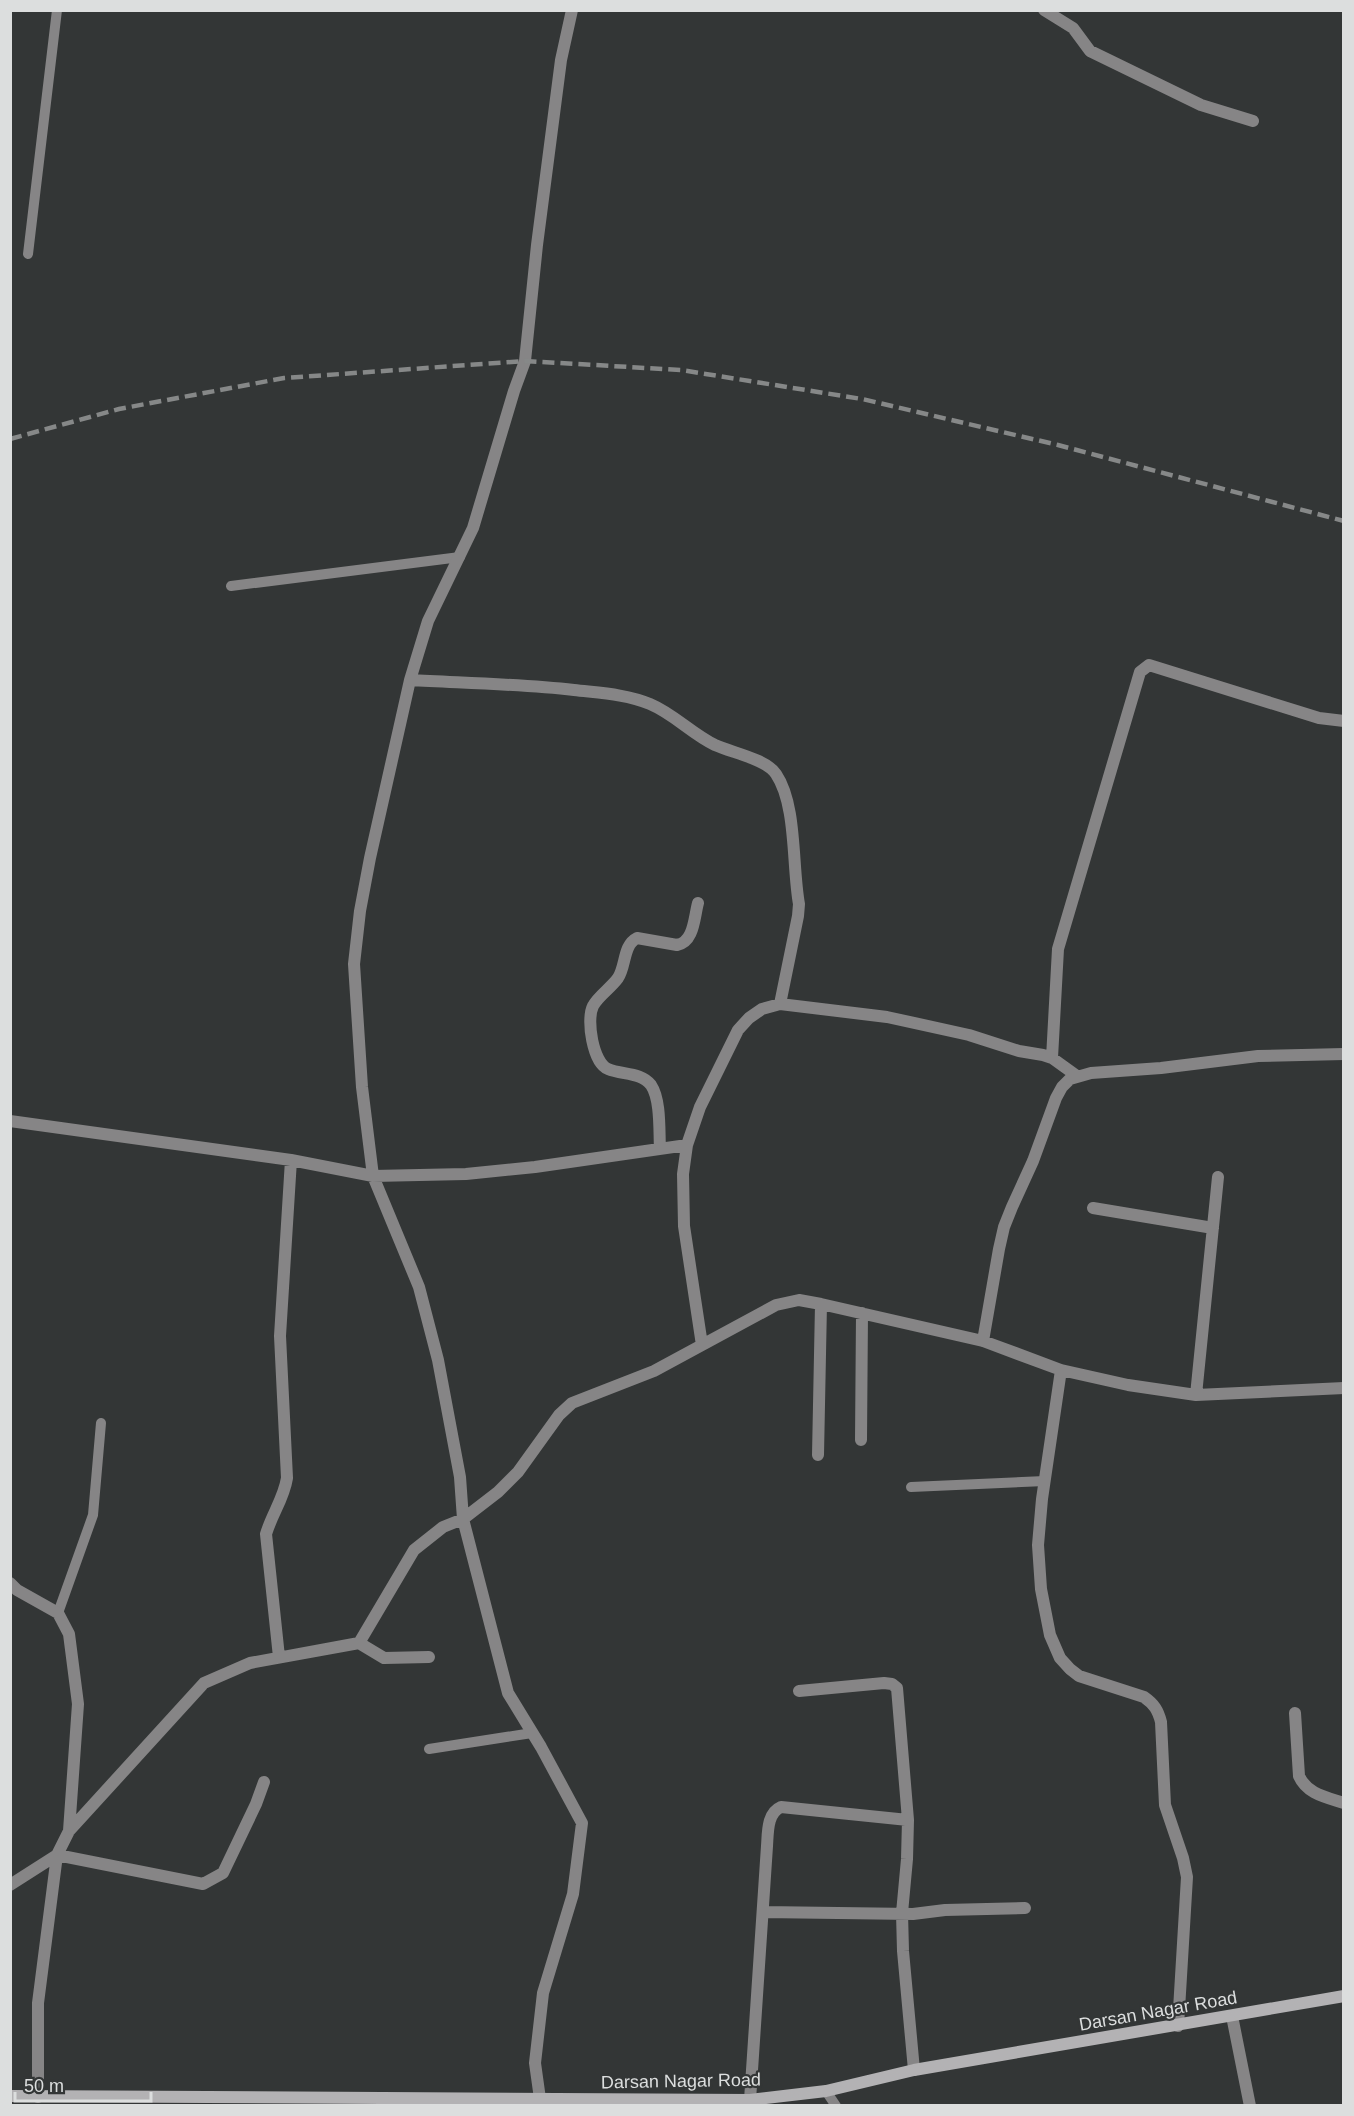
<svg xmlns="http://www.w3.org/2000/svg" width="1354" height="2116" viewBox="0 0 1354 2116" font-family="Arial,sans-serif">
  <rect width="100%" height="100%" fill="#333636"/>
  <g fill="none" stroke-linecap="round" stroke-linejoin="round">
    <!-- lane -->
    <path stroke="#868586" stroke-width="10" d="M28 254 57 10
      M231 586 460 557
      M911 1487 1045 1481
      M58 1613 93 1515 101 1423
      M429 1749 532 1733
      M826 2091 836 2106"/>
    <!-- street -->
    <path stroke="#868586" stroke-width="12" d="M1044 10 1073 28 1090 51 1201 105 1253 121
      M410 680C464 683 519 684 574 690 599 693 626 694 650 704 674 714 692 734 715 745 733 753 766 759 776 774 797 805 792 866 799 904L798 916 780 1004
      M1052 1058 1058 949 1140 672 1149 665 1319 718 1344 721
      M10 1121 291 1160 373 1176 466 1174 535 1167 687 1145
      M660 1149C659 1131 661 1100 651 1085 641 1072 622 1075 608 1069 593 1063 586 1020 593 1006 598 996 611 988 618 978 626 966 623 945 637 938L677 945C694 942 694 918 698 903
      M1093 1208 1213 1228
      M983 1341 999 1249 1004 1227 1012 1207 1033 1161 1056 1098 1062 1087 1070 1079 1091 1073 1161 1068 1258 1056 1344 1054
      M702 1345 684 1226 683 1174 687 1145 700 1107 738 1030 749 1018 762 1009 780 1004 887 1017 969 1035 1019 1051 1043 1055 1052 1058 1077 1076
      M1061 1370 1042 1499 1038 1545 1041 1589 1050 1635 1060 1658 1070 1669 1079 1676 1144 1697C1154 1704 1158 1710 1161 1722L1165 1805 1183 1858 1187 1877 1178 2026
      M1196 1395 1218 1177
      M861 1440 862 1313
      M818 1455 821 1304
      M10 1583 17 1590 58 1613 69 1634 78 1704 69 1831
      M359 1643 384 1658 429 1657
      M279 1657 266 1534C272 1514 284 1498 287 1478L280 1336 291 1160
      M799 1691 884 1683 892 1684 897 1688 908 1820 907 1859 902 1913 903 1951 914 2070
      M1295 1713 1299 1776C1307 1794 1326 1797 1344 1803
      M10 1885 57 1855 69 1831 204 1683 250 1663 359 1643 414 1550 443 1527 463 1519 498 1492 518 1472 559 1415 572 1403 654 1371 776 1305 799 1300 821 1304 983 1341 1061 1370 1128 1385 1196 1395 1344 1388
      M763 1912 913 1914 945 1910 1025 1908
      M1232 2016 1250 2106
      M38 2097V2003L57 1855 203 1884 223 1873 256 1804 264 1782
      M750 2100 767 1846C768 1832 767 1813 781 1807L908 1820
      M541 2106 535 2063 543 1993 573 1894 582 1823 541 1747 508 1693 463 1519 460 1477 438 1360 419 1287 373 1176 362 1087 354 964 360 911 370 858 410 680 428 621 473 528 514 391 525 361 537 245 561 60 572 10"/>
    <!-- secondary -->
    <path stroke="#b3b2b4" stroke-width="12" d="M10 2096 750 2100 826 2091 914 2070 1344 1996"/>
    <!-- rail -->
    <path stroke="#868888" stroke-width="4.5" stroke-dasharray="12 6" stroke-linecap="butt" d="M10 439 119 409 284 378 525 361 681 370 862 399 1058 445 1344 521"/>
  </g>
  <g text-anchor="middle" stroke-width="4.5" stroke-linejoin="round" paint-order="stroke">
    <!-- street labels -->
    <g font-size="18" fill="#dcdede" stroke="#333636">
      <text transform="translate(1158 2011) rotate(-10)" y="6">Darsan Nagar Road</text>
      <text transform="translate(681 2081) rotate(-1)" y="6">Darsan Nagar Road</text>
    </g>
  </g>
  <!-- border -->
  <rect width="1354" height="2116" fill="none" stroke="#dcdede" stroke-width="24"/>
  <!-- scale -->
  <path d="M15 2092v9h136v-9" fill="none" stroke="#dcdede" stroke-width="3"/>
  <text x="24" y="2092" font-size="18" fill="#dcdede" stroke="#333636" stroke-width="4.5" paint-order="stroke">50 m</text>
</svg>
